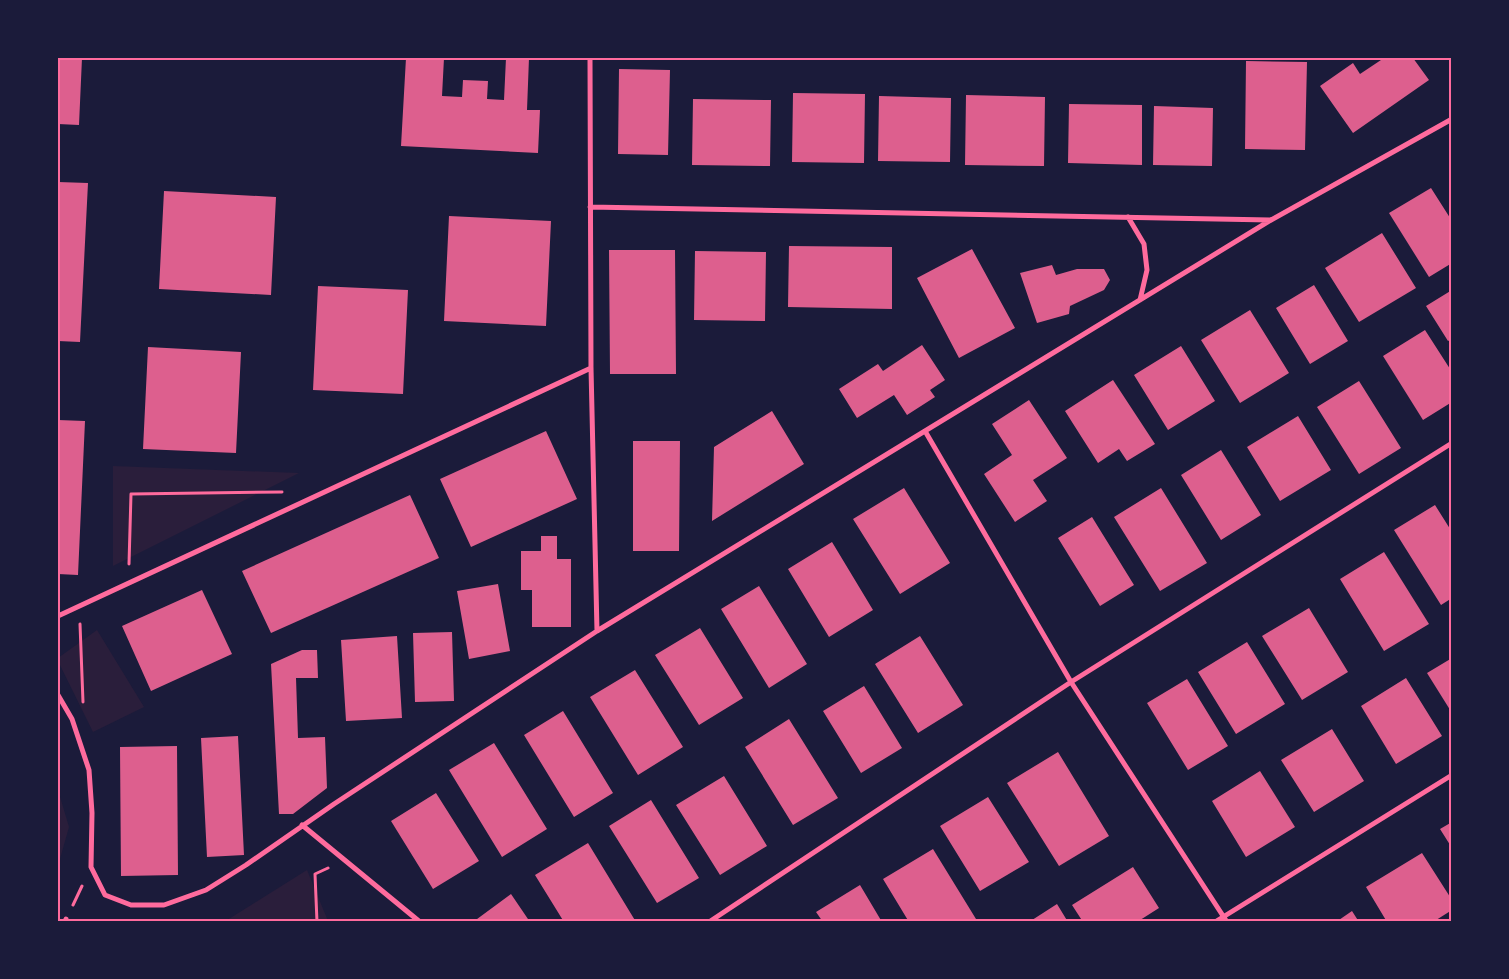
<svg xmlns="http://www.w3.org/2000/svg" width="1509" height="979" viewBox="0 0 1509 979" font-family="Manrope,sans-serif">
  <rect width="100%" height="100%" fill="#1b1b3a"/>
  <!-- green -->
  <path fill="#2a1e3b" d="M113 466 299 473 113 566Z
    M97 630 144 707 93 732 58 661V658Z
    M58 790 69 827 58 866Z
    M307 870 328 921 224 922Z"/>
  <!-- building -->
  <path fill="#dd5f8e" d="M58 58H82L79 125 58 124Z
    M406 58H444L442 96 462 97 463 80 488 81 487 99 504 100 506 58H529L527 110H540L538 153 401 146Z
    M1384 58H1413L1429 80 1353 133 1320 86 1353 63 1360 74Z
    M1246 61 1307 62 1305 150 1245 149Z
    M619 69 670 70 668 155 618 154Z
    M793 93 865 94 864 163 792 162Z
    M966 95 1045 97 1044 166 965 165Z
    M879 96 951 98 950 162 878 161Z
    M693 99 771 100 770 166 692 165Z
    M1069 104 1142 105V165L1068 163Z
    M1154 106 1213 108 1212 166 1153 165Z
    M58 182 88 183 80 342 58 341Z
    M1431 188 1452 221V263L1429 277 1389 213Z
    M164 191 276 197 271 295 159 289Z
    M449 216 551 221 546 326 444 321Z
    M1382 233 1416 288 1359 322 1325 268Z
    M789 246 892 247V309L788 307Z
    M972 249 1015 328 959 358 917 278Z
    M609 250H675L676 374H610Z
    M695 251 766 252 765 321 694 320Z
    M1052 265 1056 275 1077 269H1104L1110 280 1104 290 1070 306 1069 314 1037 323 1020 273Z
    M1314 285 1348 341 1310 364 1276 308Z
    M318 286 408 290 403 394 313 390Z
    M1452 290V339L1448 341 1426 306Z
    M1250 310 1289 373 1240 403 1201 340Z
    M1425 330 1452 372V402L1423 420 1383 356Z
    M922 345 945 380 930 390 935 397 907 415 894 395 857 418 839 389 878 364 883 371Z
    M1181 346 1215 401 1168 430 1134 375Z
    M148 347 241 352 236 453 143 449Z
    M1113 380 1155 444 1127 461 1119 449 1098 463 1065 411Z
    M1359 381 1401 448 1359 474 1317 407Z
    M1029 400 1067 458 1033 480 1047 501 1015 522 984 474 1012 455 992 424Z
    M772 411 804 464 712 521 714 447Z
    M1298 416 1331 470 1280 501 1247 447Z
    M58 420 85 421 78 575 58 574Z
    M546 431 577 499 471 547 440 479Z
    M633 441H680L679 551H633Z
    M1221 450 1261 515 1221 540 1181 475Z
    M904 488 950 563 900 594 853 519Z
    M1161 488 1207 563 1160 591 1114 517Z
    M410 495 439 558 271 633 242 571Z
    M1435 505 1452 532V598L1441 605 1394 530Z
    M1092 517 1134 585 1100 606 1058 538Z
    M541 536H557V559H571V627H532V590H521V551H541Z
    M832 542 873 610 829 637 788 569Z
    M1384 552 1429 624 1384 651 1340 579Z
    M498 584 510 651 469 659 457 591Z
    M759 586 807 664 769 688 721 609Z
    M202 590 232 654 151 691 122 626Z
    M1309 608 1348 672 1302 700 1262 636Z
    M700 628 743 698 699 725 655 655Z
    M452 632 454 701 415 702 413 633Z
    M397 636 402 718 346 721 341 640Z
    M920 636 963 705 918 733 875 664Z
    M1247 642 1285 704 1236 734 1198 672Z
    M302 650H317L318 678H296L298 738 325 737 327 788 293 814H279L271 664Z
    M1452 658V713L1427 673Z
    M635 670 683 747 638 775 590 697Z
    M1406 678 1442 736 1396 764 1361 706Z
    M1187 679 1228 746 1188 770 1147 703Z
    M864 686 902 748 861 773 823 711Z
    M563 711 613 793 574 817 524 735Z
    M789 719 838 798 793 825 745 747Z
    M1332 729 1364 781 1314 812 1281 760Z
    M238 736 244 855 207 857 201 738Z
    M494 743 547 829 502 857 449 770Z
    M177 746 178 875 121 876 120 747Z
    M1058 752 1109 836 1059 866 1007 783Z
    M1260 771 1295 827 1246 857 1212 801Z
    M724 776 767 846 720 875 676 805Z
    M436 793 479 861 433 889 391 821Z
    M988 797 1029 862 980 891 940 826Z
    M651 800 699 878 657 903 609 826Z
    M1452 822V848L1440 829Z
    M588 843 636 922H564L535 875Z
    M933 849 976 919 971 922H909L883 879Z
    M1422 853 1452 900V910L1433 922H1387L1366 887Z
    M1133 867 1159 908 1137 922H1083L1072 905Z
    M860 885 882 922H823L816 912Z
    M511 894 530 922H473Z
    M1057 904 1068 922H1029Z
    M1352 911 1359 922H1336Z"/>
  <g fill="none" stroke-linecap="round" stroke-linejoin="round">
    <!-- path -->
    <path stroke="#ff6b9d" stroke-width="3" d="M129 564 131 494 282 492
      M80 624 83 702
      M73 905 82 886
      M317 922 315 874 328 868"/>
    <!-- minor -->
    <path stroke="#ff6b9d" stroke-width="5" d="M590 58 591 368 597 631
      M590 207 1270 220
      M1128 217 1144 244 1147 270 1140 300
      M925 431 1071 682 1227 922
      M58 616 591 368
      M58 695 72 719 89 770 92 813 91 867 105 895 131 905H164L206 890 246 865 334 804 597 631 1271 220 1452 119
      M302 825 420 922
      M65 922 66 919
      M709 922 1071 682 1452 443
      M1215 922 1452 775"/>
  </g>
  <!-- border -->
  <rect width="1509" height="979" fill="none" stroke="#1b1b3a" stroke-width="118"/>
  <rect x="59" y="59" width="1391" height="861" fill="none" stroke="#ff6b9d" stroke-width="2"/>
</svg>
